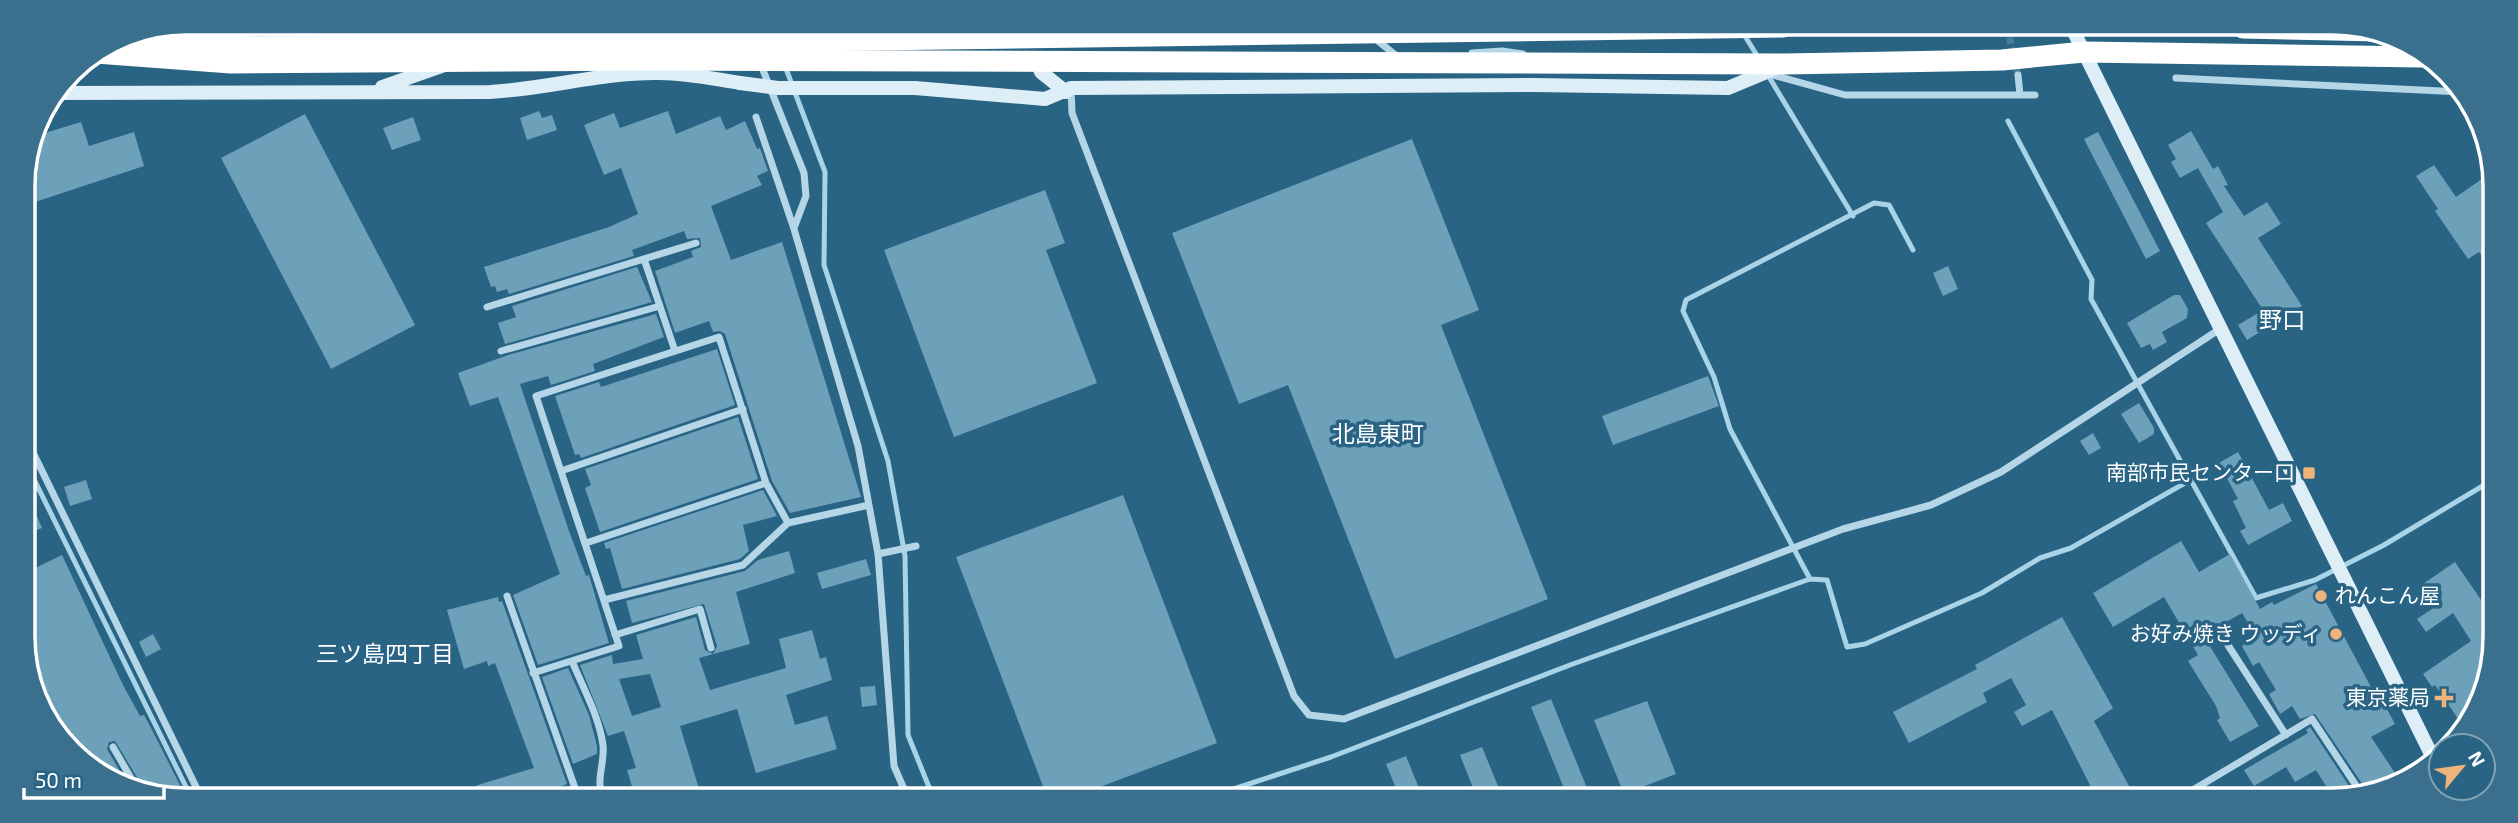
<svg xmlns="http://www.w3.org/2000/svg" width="2518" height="823" viewBox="0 0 2518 823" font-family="'Exo 2','Noto Sans JP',sans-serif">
  <rect width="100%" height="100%" fill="#296484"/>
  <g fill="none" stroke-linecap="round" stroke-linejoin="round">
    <!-- stream -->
    <path stroke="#a9d3e7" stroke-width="5" d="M768 24 773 38
      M1743 33 1758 57
      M785 66 825 172 824 265 888 461 905 556 908 735 933 797
      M1766 72 1853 216
      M2008 121 2092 280 2091 299 2256 598 2315 580 2384 545 2491 481
      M25 461 190 795
      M1810 579 1730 429 1714 377 1683 311 1686 300 1874 203 1889 205 1913 250
      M1209 797 1331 757 1570 665 1810 579 1827 580 1847 647 1865 644 1982 593 2040 558 2071 548 2192 479"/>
  </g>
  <!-- building -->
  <path fill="#6da0b9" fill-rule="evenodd" d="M539 111 542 118 552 115 557 130 527 140 520 118Z
    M668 111 676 134 720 116 726 130 745 121 757 149 760 148 768 171 757 176 762 185 711 206 731 260 782 242 861 497 790 513 772 481 725 334 720 331 713 332 709 321 675 333 655 271 693 257 691 251 701 247 700 238 687 239 684 231 632 250 634 256 509 294 507 289 497 292 495 286 491 287 484 267 609 227 638 214 621 168 604 175 584 125 614 113 620 128Z
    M305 114 415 325 331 369 221 158Z
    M413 117 421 140 392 150 383 128Z
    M81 122 89 146 134 132 144 166 23 206V180L38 175 29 149 32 137Z
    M2191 131 2213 169 2218 166 2228 185 2224 186 2244 216 2267 202 2281 224 2258 238 2302 306 2247 340 2238 325 2263 310 2206 223 2223 212 2198 168 2180 178 2171 162 2176 159 2168 145Z
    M2098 132 2160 251 2146 259 2084 139Z
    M1412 139 1479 310 1441 325 1548 599 1395 659 1288 385 1239 404 1172 233Z
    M2434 165 2456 197 2492 172V270L2479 252 2468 259 2435 211 2438 209 2416 176Z
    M1045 190 1065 243 1046 250 1097 383 954 437 884 250Z
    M1948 266 1958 289 1943 296 1933 273Z
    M637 267 652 302 505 344 498 323 516 317 512 306Z
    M2174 295H2180L2188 309 2187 318 2162 332 2167 342 2153 350 2150 344 2141 348 2127 323Z
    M656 314 664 337 593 364 595 371 551 385 548 376 520 384 569 531 586 576 589 575 609 643 538 665 513 595 560 574 498 397 470 406 458 373 508 355Z
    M717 349 735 405 581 458 579 454 575 455 555 396 599 382 601 387Z
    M1708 376 1719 406 1613 445 1602 416Z
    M2139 403 2154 428V434L2139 443 2121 414Z
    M738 417 758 479 600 532 585 488 591 485 585 469Z
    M2093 433 2101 448 2089 455 2080 441Z
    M2238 452 2269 510 2283 503 2292 521 2248 545 2240 531 2246 528 2233 501 2238 499 2219 463Z
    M86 480 92 499 70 506 64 487Z
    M25 488 42 528 25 535Z
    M763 490 777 516 743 525 749 551 740 559 622 589 610 548 606 549 604 543Z
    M1123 495 1217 743 1073 797H1047L956 557Z
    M2181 541 2199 572 2230 554 2260 609 2272 602 2274 605 2316 584 2379 702 2382 700 2395 724 2371 737 2399 779 2367 791 2315 714 2300 719 2292 706 2280 714 2269 694 2276 690 2259 662 2253 666 2242 646 2257 637 2242 613 2203 635 2259 726 2230 742 2217 720 2220 718 2216 706 2188 661 2198 655 2164 597 2113 627 2093 593Z
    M789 551 795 573 736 592 750 644 699 658 710 690 786 668 779 639 812 630 820 659 826 657 832 680 786 695 795 725 827 716 837 749 756 773 737 709 680 726 699 789 675 796H635L627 770 636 768 624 731 608 736 580 665 612 655 613 664 643 659 636 635 696 617 705 650 713 654 717 646 704 604 632 623 626 601 745 571 758 560ZM650 674 661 707 632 716 619 679Z
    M62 555 123 685 140 716 144 715 151 728 185 795H144V789L115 741 109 742 107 749 128 785 63 745 26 664 25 573Z
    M866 559 871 575 822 589 817 573Z
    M2455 562 2490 613V680L2461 723 2435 685 2432 687 2423 674 2471 641 2453 613 2426 632 2417 619 2438 605 2423 584Z
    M498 597 499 602 502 601 567 784 549 791 546 796H539L536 788 514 795H461L460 793 481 784 534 768 495 663 488 666 487 661 464 669 447 610Z
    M2062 617 2113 708 2094 721 2136 799H2097L2052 710 2022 726 2014 712 2026 705 2011 678 1983 693 1987 702 1909 743 1893 712 1977 669 1975 665Z
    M153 634 161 649 146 657 139 642Z
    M568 668 589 715 597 746V754L573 764 542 677Z
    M875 686 877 705 862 707 860 687Z
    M1551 699 1591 798H1568L1531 707Z
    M1647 701 1676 774 1624 794 1594 720Z
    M2310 727 2355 795 2335 800 2316 770 2295 782 2286 767 2254 786 2244 770 2308 733 2306 730Z
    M1482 747 1503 798H1477L1460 755Z
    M1406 756 1423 798H1400L1386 764Z"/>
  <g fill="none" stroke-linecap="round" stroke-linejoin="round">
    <!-- street-tunnel -->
    <path stroke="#497b96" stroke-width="7" stroke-dasharray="7 3.5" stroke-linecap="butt" d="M2007 27 2018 75"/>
    <!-- street -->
    <path stroke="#b4d6e7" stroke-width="7" d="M744 24 750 38
      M1378 37V41L1398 57
      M1472 53 1502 51 1523 54
      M761 65 804 173 806 196 794 228
      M1769 74 1845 95H2035
      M2018 75 2020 95
      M2176 78 2462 92
      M1071 89 1072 113 1294 696 1309 715 1344 719 1843 529 1931 505 2001 472 2220 329
      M756 117 794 229 858 446 878 554 894 766 907 796
      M644 259 675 351
      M487 307 696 243
      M501 351 660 306
      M25 436 200 795
      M561 471 743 409
      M586 543 766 483
      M878 554 916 546
      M507 596 575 788 552 796
      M604 600 743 565 788 523
      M615 635 700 609 711 648
      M2226 642 2286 735
      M572 661C583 688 599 716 603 745 605 762 596 779 602 796
      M533 673 619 646 536 396 719 337 766 483 788 523 869 505
      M113 747 139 792
      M1787 799 1810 792 1821 799
      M2176 800 2312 719 2361 793"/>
    <!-- secondary -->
    <path stroke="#ddeef7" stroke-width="14" d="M2072 28 2435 762
      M1037 62 1041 72 1066 92
      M382 87 442 66
      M825 88H915L1045 99 1071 88 1535 85 1728 88 1776 68
      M56 93 490 92C547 89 602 72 660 73 687 73 714 79 740 83"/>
    <!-- highway -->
    <path stroke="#fff" stroke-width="21" d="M2243 28 2379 31
      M96 53 231 63 652 60 1785 64 2002 60 2084 52 2421 57"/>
    <!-- secondary-bridge -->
    <path stroke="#ddeef7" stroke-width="14" d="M740 83 778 88H825"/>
    <!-- highway-bridge -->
    <path stroke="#fff" stroke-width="21" d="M115 41 254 47 451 46 1783 27"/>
  </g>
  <!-- markers -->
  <g fill="#eeb47b" stroke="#296484" stroke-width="2.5">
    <rect x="2302" y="466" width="14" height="14" rx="3.5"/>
    <circle cx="2321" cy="596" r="7"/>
    <circle cx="2336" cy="634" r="7"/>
    <path d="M2440.5 687.5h7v7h7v7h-7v7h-7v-7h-7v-7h7z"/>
  </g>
  <g text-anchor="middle" stroke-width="7" stroke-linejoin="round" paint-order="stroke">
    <!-- poi labels -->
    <g font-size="21" fill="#fff" stroke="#296484" text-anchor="end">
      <text x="2295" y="480">南部市民センター口</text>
      <text x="2335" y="603" text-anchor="start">れんこん屋</text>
      <text x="2322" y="641">お好み焼き ウッディ</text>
      <text x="2430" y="705">東京薬局</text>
    </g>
    <!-- neighbourhood labels -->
    <g font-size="23" fill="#fff" stroke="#296484">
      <text x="2282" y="328">野口</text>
      <text x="1378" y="442">北島東町</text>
      <text x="385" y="662">三ツ島四丁目</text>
    </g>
  </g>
  <!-- crop -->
  <path d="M0 0H2518V823H0ZM186 35H2332A151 151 0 0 1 2483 186V637A151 151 0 0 1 2332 788H186A151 151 0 0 1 35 637V186A151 151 0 0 1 186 35Z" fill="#3a708e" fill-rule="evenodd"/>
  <path fill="none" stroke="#fff" stroke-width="3.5" d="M186 35H2332A151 151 0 0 1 2483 186V637A151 151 0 0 1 2332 788H186A151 151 0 0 1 35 637V186A151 151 0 0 1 186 35Z"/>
  <!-- north arrow -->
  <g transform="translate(2462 767) rotate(61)"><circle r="33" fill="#296484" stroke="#7fa2b5" stroke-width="2"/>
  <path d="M0-5L12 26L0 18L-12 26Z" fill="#eeb47b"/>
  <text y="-10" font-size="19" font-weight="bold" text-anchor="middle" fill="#ffffff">N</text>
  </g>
  <!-- scale -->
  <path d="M24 788v10h140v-10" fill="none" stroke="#ffffff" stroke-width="3.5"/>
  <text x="35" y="788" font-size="21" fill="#ffffff" stroke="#296484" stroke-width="5" paint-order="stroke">50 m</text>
</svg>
